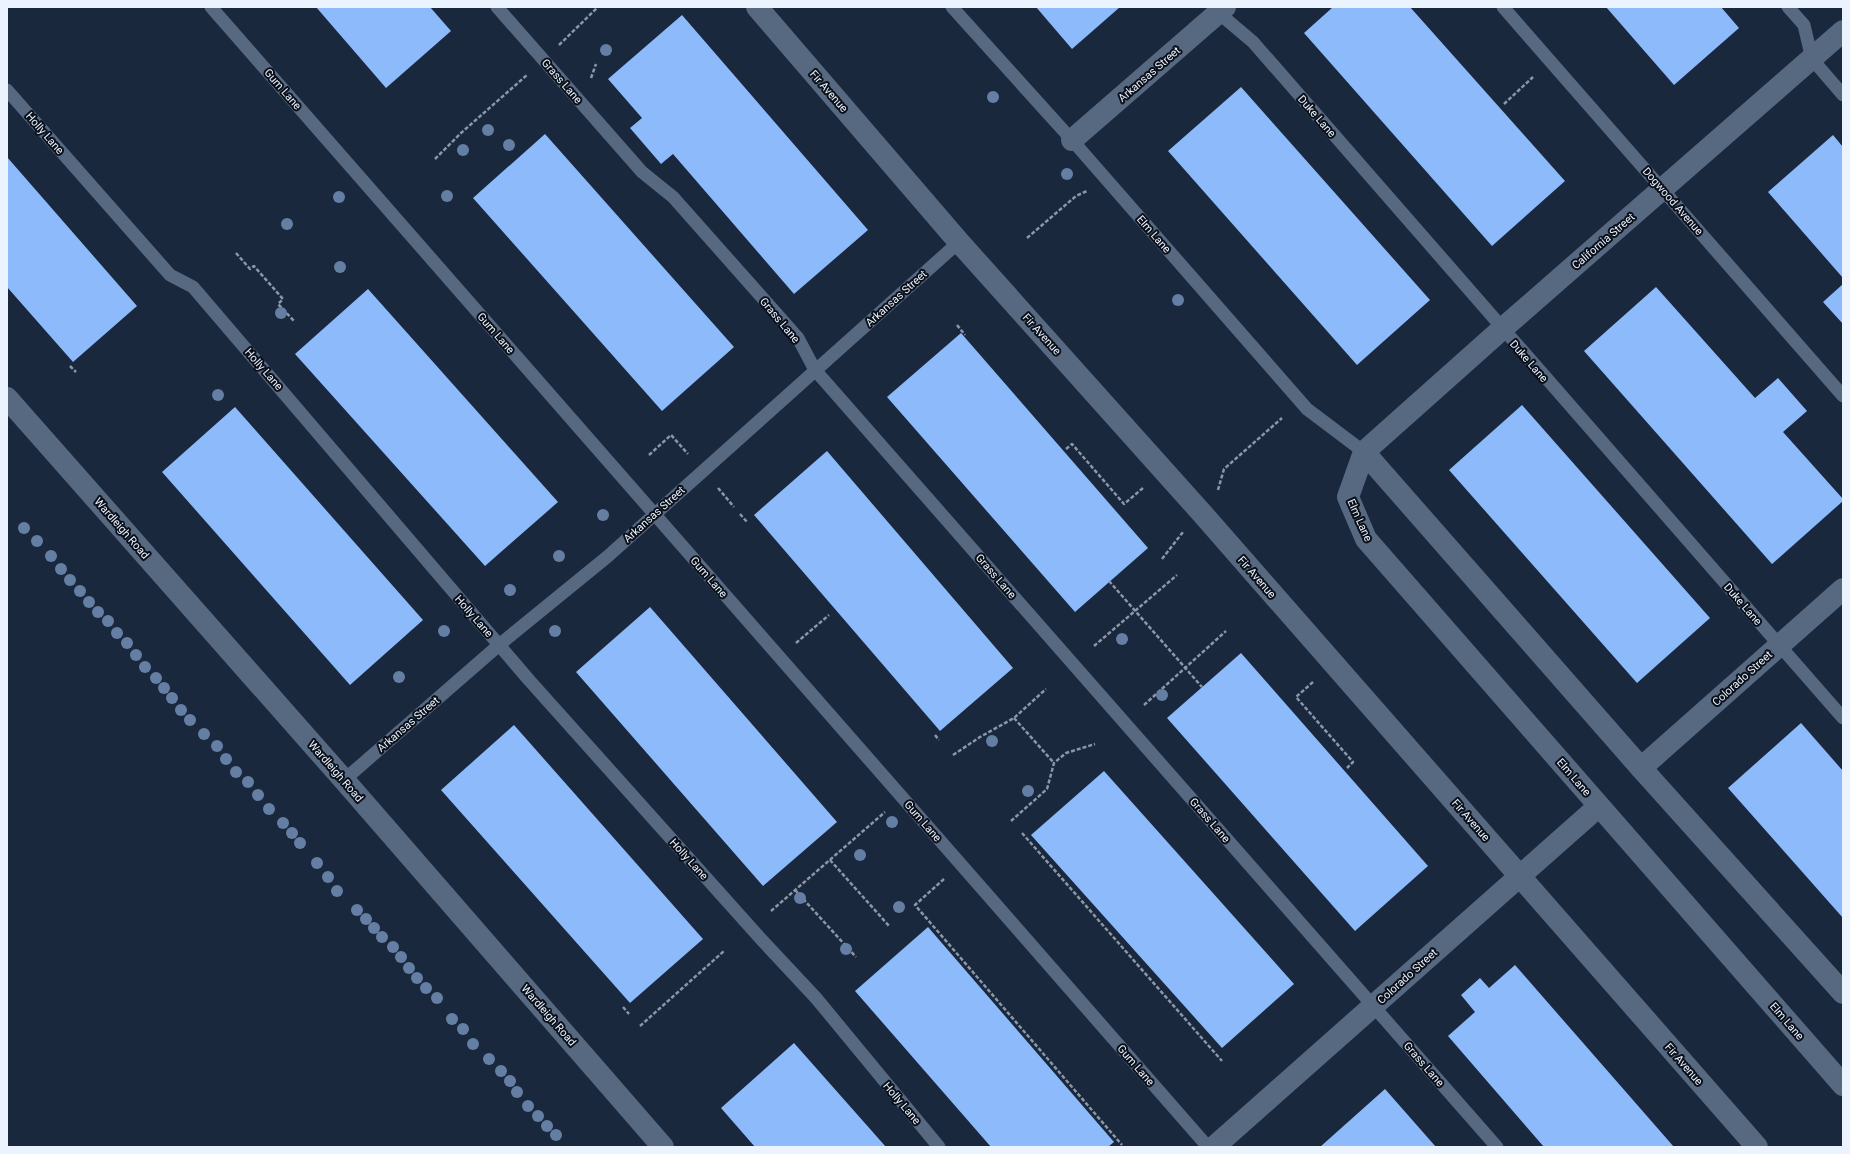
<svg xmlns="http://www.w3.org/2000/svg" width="1850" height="1154" viewBox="0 0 1850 1154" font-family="Roboto,sans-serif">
  <rect width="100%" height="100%" fill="#19283d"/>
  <!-- building -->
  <path fill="#8dbafb" d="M316 7H430L451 31 386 88Z
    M1036 7H1120L1072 49Z
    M1333 7H1410L1565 181 1492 246 1304 33Z
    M1606 7H1721L1739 28 1674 85Z
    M682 15 868 230 794 294 673 154 661 164 630 128 642 118 608 79Z
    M1241 87 1430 300 1357 365 1168 151Z
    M545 134 734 347 662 411 473 198Z
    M1833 135 1843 147V278L1768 192Z
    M7 157 137 306 73 362 7 287Z
    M1843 284V324L1823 302Z
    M1656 287 1755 398 1778 378 1807 411 1783 432 1843 499V501L1772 564 1584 351Z
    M368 289 558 502 485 566 295 354Z
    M961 333 1148 548 1075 612 887 397Z
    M1522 405 1710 618 1637 683 1449 470Z
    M235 407 423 620 350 685 162 472Z
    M827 451 1013 668 940 731 754 515Z
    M650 607 837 822 763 886 576 672Z
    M1241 653 1428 866 1355 931 1167 718Z
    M1801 723 1843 771V918L1728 788Z
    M514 725 703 939 630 1003 441 790Z
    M1104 771 1294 984 1222 1048 1031 835Z
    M928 927 1114 1142 1108 1147H991L855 991Z
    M1515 965 1674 1147H1544L1448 1036 1475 1012 1461 995 1480 978 1489 988Z
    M794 1043 886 1147H755L721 1108Z
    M1385 1089 1436 1147H1320Z"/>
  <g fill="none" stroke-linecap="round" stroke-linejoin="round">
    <!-- path -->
    <path stroke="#8b97a7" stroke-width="2.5" stroke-dasharray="4 2" stroke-linecap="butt" d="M559 45 598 7
      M591 78 596 64
      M1504 104 1533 77
      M435 159 461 133 527 75
      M1027 238 1076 196 1087 191
      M236 253 250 269 254 266 283 299 278 304 295 322
      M957 325 965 335
      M70 366 76 372
      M1066 449 1072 444 1124 504 1143 488
      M649 455 671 435 688 454
      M718 488 734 507
      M1218 490 1224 469 1282 418
      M740 514 747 522
      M1162 559 1183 532
      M1109 581 1202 687
      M796 643 829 615
      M1094 646 1177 575
      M1313 682 1296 697 1353 762 1347 768
      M1144 705 1226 631
      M1014 718 1054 763
      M935 735 939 740
      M953 755 980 737 1014 718 1046 689
      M1011 821 1047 789 1054 763 1066 753 1095 744
      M1022 833 1222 1061
      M830 860 890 927
      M944 879 915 905 1122 1145
      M795 890 856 957
      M771 911 885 812
      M623 1007 629 1014
      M640 1026 724 951"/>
    <!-- lane -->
    <path stroke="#576881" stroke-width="13" d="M211 7 1208 1147
      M497 7 642 172 673 197 798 338 815 370 1497 1147
      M952 7 1072 140 1307 409 1364 452
      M1503 7 1843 396
      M1788 7 1804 25 1812 59 1843 95
      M1214 9 1253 42 1843 718
      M7 90 170 275 193 287 529 680 760 938 816 998 939 1147
      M344 780 499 645 607 557 959 242"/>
    <!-- street -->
    <path stroke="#576881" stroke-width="22" d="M1072 140 1225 7
      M1641 768 1843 589"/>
    <!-- secondary -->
    <path stroke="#576881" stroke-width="22" d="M757 7 959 242 1200 511 1757 1147
      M7 398 344 780 663 1147
      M1364 452 1348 497 1366 539 1843 1085
      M1364 452 1641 768 1843 993
      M1364 452 1502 329 1843 31
      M1214 1147 1599 806"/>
  </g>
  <!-- trees -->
  <g fill="#657fa4">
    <circle cx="606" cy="50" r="6"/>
    <circle cx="993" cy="97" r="6"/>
    <circle cx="488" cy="130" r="6"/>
    <circle cx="509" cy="145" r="6"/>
    <circle cx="463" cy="150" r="6"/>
    <circle cx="1067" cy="174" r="6"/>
    <circle cx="447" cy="196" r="6"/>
    <circle cx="339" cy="197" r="6"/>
    <circle cx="287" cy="224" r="6"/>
    <circle cx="340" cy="267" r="6"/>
    <circle cx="1178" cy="300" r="6"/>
    <circle cx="281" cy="313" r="6"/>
    <circle cx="218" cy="395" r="6"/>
    <circle cx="603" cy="515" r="6"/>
    <circle cx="24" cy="528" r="6"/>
    <circle cx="37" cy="541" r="6"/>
    <circle cx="51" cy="556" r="6"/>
    <circle cx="559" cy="556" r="6"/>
    <circle cx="61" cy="569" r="6"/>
    <circle cx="70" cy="580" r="6"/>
    <circle cx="510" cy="590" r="6"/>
    <circle cx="80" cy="591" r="6"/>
    <circle cx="89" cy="602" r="6"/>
    <circle cx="98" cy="612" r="6"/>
    <circle cx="108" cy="621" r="6"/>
    <circle cx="444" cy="631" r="6"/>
    <circle cx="555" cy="631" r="6"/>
    <circle cx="117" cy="633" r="6"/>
    <circle cx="1122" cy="639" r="6"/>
    <circle cx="127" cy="643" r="6"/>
    <circle cx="136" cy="655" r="6"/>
    <circle cx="145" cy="667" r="6"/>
    <circle cx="399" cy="677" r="6"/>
    <circle cx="156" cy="678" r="6"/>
    <circle cx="164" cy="688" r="6"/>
    <circle cx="1162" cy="695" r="6"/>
    <circle cx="172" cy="698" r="6"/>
    <circle cx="181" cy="710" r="6"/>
    <circle cx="190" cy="720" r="6"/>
    <circle cx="204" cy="734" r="6"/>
    <circle cx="992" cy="741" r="6"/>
    <circle cx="217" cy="746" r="6"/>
    <circle cx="226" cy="759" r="6"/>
    <circle cx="236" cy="772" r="6"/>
    <circle cx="248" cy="782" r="6"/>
    <circle cx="1028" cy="791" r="6"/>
    <circle cx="258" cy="795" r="6"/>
    <circle cx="269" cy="809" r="6"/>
    <circle cx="892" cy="822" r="6"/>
    <circle cx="283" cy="823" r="6"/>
    <circle cx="292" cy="833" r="6"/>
    <circle cx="300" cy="843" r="6"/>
    <circle cx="860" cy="855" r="6"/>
    <circle cx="317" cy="863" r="6"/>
    <circle cx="328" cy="877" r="6"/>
    <circle cx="337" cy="891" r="6"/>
    <circle cx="800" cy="898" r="6"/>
    <circle cx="899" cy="907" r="6"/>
    <circle cx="357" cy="910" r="6"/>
    <circle cx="366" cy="919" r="6"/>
    <circle cx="374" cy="928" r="6"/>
    <circle cx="382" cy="937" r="6"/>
    <circle cx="393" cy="947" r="6"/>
    <circle cx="846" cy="949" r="6"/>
    <circle cx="401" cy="957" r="6"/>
    <circle cx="409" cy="968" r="6"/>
    <circle cx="417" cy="978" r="6"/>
    <circle cx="426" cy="988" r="6"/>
    <circle cx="437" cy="998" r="6"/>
    <circle cx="452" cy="1019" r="6"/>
    <circle cx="463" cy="1029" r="6"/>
    <circle cx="473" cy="1044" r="6"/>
    <circle cx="489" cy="1059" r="6"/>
    <circle cx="501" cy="1071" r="6"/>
    <circle cx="510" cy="1081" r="6"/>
    <circle cx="517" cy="1092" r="6"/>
    <circle cx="528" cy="1106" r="6"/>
    <circle cx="538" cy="1116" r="6"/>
    <circle cx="547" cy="1126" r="6"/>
    <circle cx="556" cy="1135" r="6"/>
  </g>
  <g text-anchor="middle" stroke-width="4" stroke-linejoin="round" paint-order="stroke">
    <!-- street labels -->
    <g font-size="11" fill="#ebf3ff" stroke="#0a101a">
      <text transform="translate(1149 74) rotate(-41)" y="4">Arkansas Street</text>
      <text transform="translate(562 81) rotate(49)" y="4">Grass Lane</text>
      <text transform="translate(283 89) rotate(49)" y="4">Gum Lane</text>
      <text transform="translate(829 91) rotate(49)" y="4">Fir Avenue</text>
      <text transform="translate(1317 116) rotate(49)" y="4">Duke Lane</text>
      <text transform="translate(45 133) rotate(49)" y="4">Holly Lane</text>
      <text transform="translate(1673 201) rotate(49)" y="4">Dogwood Avenue</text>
      <text transform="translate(1154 234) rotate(49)" y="4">Elm Lane</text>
      <text transform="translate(1603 241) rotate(-41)" y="4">California Street</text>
      <text transform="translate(896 298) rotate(-42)" y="4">Arkansas Street</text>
      <text transform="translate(780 320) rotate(50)" y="4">Grass Lane</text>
      <text transform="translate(496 333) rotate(49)" y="4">Gum Lane</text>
      <text transform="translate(1042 334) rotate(48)" y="4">Fir Avenue</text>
      <text transform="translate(1529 361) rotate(49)" y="4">Duke Lane</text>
      <text transform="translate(264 369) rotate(49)" y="4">Holly Lane</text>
      <text transform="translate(654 514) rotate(-42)" y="4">Arkansas Street</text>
      <text transform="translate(1360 520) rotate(66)" y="4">Elm Lane</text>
      <text transform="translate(122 528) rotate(49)" y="4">Wardleigh Road</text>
      <text transform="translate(996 576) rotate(49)" y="4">Grass Lane</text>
      <text transform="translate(709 577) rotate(49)" y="4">Gum Lane</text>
      <text transform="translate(1257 577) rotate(49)" y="4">Fir Avenue</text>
      <text transform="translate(1743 604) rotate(49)" y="4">Duke Lane</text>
      <text transform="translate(474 616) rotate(49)" y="4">Holly Lane</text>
      <text transform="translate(1742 678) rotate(-42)" y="4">Colorado Street</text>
      <text transform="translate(408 724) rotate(-41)" y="4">Arkansas Street</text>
      <text transform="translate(336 771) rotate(49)" y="4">Wardleigh Road</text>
      <text transform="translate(1574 777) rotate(49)" y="4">Elm Lane</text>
      <text transform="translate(1210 820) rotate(49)" y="4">Grass Lane</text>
      <text transform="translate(1471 820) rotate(49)" y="4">Fir Avenue</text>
      <text transform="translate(923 821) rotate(49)" y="4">Gum Lane</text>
      <text transform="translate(689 859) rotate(48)" y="4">Holly Lane</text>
      <text transform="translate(1407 976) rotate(-42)" y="4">Colorado Street</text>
      <text transform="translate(549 1015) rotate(49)" y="4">Wardleigh Road</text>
      <text transform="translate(1787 1021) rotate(49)" y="4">Elm Lane</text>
      <text transform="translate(1424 1064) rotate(49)" y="4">Grass Lane</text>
      <text transform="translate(1684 1064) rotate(49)" y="4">Fir Avenue</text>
      <text transform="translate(1136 1065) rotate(49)" y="4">Gum Lane</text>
      <text transform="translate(902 1103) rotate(50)" y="4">Holly Lane</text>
    </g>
  </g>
  <!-- border -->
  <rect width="1850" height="1154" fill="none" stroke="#ebf3ff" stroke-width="16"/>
</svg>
